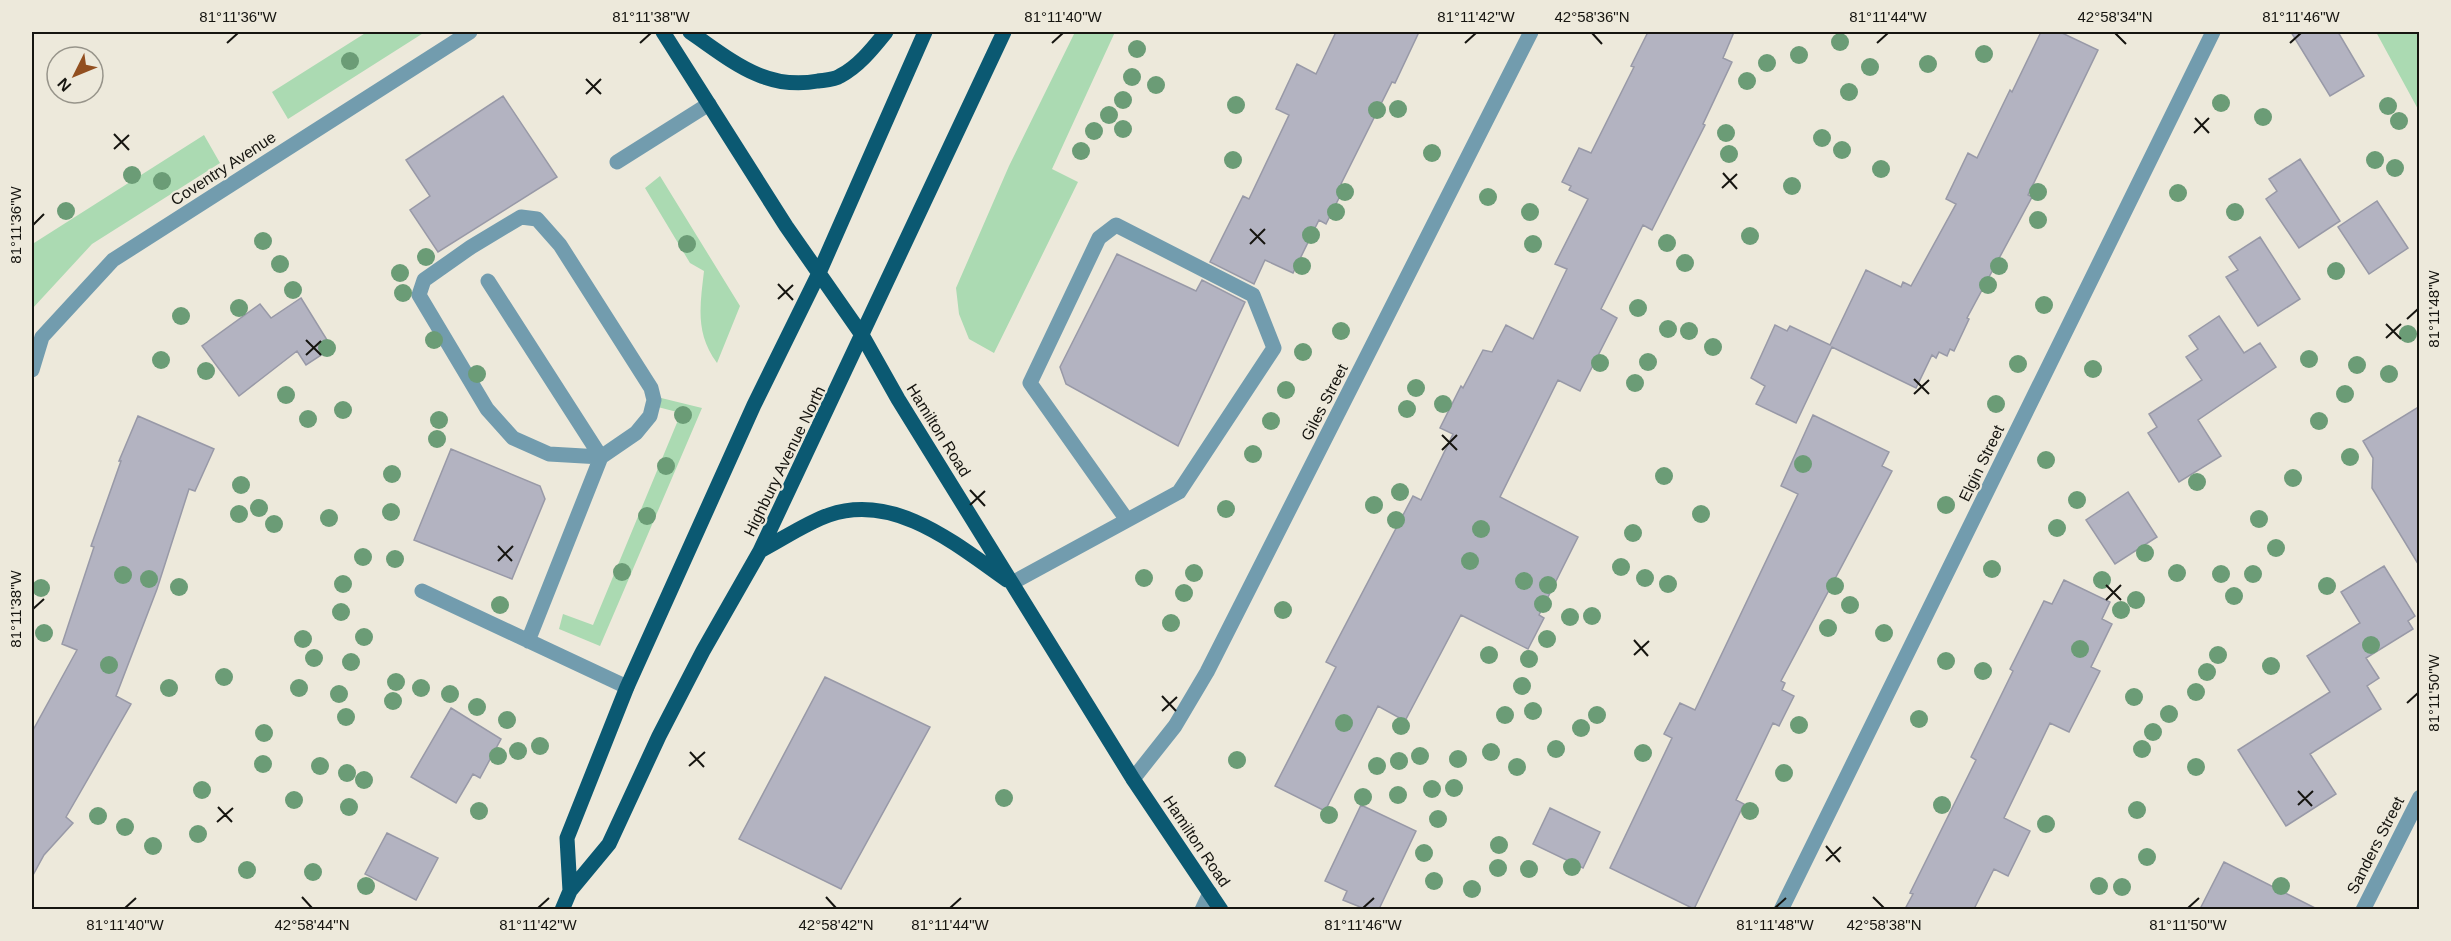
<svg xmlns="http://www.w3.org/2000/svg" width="2451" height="941" viewBox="0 0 2451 941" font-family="Helvetica,sans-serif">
  <rect width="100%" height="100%" fill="#ede9db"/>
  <!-- green -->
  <path fill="#abdab2" d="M367 32H425L288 119 272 92Z
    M1075 32H1115L1052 169 1078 182 994 353 969 339 959 314 956 288 1009 166Z
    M2376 32H2419V111Z
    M204 135 220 163 92 244 32 309V257L34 243Z
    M660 176 740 306 717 363C695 333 700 306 704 271L690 263 645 188Z
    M653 396 702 408 600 646 559 629 563 614 593 625 681 413 650 405Z"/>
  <!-- building -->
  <path fill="#b3b3c1" stroke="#9899a7" stroke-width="1.5" d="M1336 32H1419L1395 83 1392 82 1341 184 1345 186 1326 224 1319 220 1293 273 1265 260 1254 284 1210 262 1243 196 1249 199 1289 115 1276 109 1297 64 1316 74Z
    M1648 32H1734L1723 58 1732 62 1703 124 1705 125 1652 230 1643 225 1601 309 1617 318 1580 391 1558 380 1500 497 1578 537 1539 615 1544 618 1528 649 1461 615 1405 721 1378 706 1325 811 1275 786 1336 667 1326 662 1413 496 1421 500 1453 434 1440 428 1461 386 1463 388 1483 350 1492 352 1506 325 1533 339 1567 269 1555 264 1588 199 1569 190 1571 186 1562 182 1579 148 1591 153 1634 67 1631 66Z
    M2041 32H2060L2098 50 2028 195 2032 197 1967 318 1969 319 1954 351 1950 349 1947 356 1939 352 1936 358 1932 355 1916 388 1832 347 1796 423 1756 404 1765 386 1751 378 1775 325 1787 331 1790 326 1830 345 1866 270 1901 287 1903 282 1911 286 1956 204 1946 199 1968 153 1977 158 2010 90 2012 92Z
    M2291 32H2338L2364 76 2330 96Z
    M503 96 557 177 438 252 410 210 430 196 406 160Z
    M2300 159 2340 221 2299 248 2266 199 2277 191 2269 179Z
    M2377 201 2408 248 2369 274 2338 227Z
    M2260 237 2300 299 2258 326 2226 277 2238 270 2229 257Z
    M1117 254 1196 291 1202 280 1245 302 1178 446 1066 384 1060 367Z
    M301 298 332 348 306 365 297 351 239 396 202 346 260 304 271 318Z
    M2219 316 2244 353 2260 343 2276 367 2198 420 2221 456 2179 482 2148 433 2157 427 2149 414 2202 380 2186 357 2198 349 2189 336Z
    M2420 406V567L2372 488 2373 458 2363 441Z
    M1813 415 1889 452 1882 466 1892 471 1781 681 1785 683 1782 690 1794 696 1779 726 1773 723 1736 800 1744 804 1694 909 1610 868 1672 738 1664 734 1680 703 1695 710 1798 494 1781 486Z
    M138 416 214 449 195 491 189 489 157 589 116 696 131 704 66 817 73 823 44 855 32 877V732L77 650 62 644 94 547 91 546 121 461H119Z
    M451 449 540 486 545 499 512 579 414 540Z
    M2128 492 2157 537 2115 564 2086 520Z
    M2384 566 2415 616 2408 621 2413 629 2366 658 2379 678 2367 686 2381 709 2310 754 2336 794 2286 826 2238 750 2330 692 2307 656 2360 623 2341 592Z
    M2064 580 2110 602 2102 619 2112 624 2091 667 2100 671 2069 732 2050 723 2004 818 2030 831 2008 876 1994 869 1974 909H1905L1913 894 1910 893 1976 760 1971 757 2013 671 2010 669 2044 601 2052 604Z
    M825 677 930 727 841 889 739 839Z
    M451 708 501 739 480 778 473 774 456 803 411 777Z
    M1361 805 1416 831 1379 909H1365L1343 900 1347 891 1325 881Z
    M1550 808 1600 832 1583 868 1533 844Z
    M387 833 438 858 416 900 365 874Z
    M2224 862 2317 909H2200Z"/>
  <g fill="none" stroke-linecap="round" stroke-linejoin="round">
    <!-- minor -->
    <path stroke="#729cae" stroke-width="15" d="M617 162 709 104
      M488 281 601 457
      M32 370 42 337 113 260 470 32
      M1012 583 1179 492 1274 348 1253 295 1116 225 1099 238 1030 383 1127 520
      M422 591 627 687
      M528 641 601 457 636 433 650 416 654 400 651 388 560 245 537 219 521 217 471 247 424 280 419 295 487 409 513 438 549 454 601 457
      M1133 779 1175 726 1207 672 1531 32
      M1202 910 1210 893
      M1781 910 2213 32
      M2363 910 2420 797"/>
    <!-- major -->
    <path stroke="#0b5972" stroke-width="15" d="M663 32 786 226 862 335 898 399 1133 779 1221 910
      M690 32C731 60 765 91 818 81 825 80 834 80 840 76 859 66 873 48 886 32
      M760 551C783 539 806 523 829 515 895 492 957 545 1007 580
      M570 891 567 838 627 687 754 405 819 273 925 32
      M562 910 570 891 609 844 659 736 703 651 760 551 1004 32"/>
  </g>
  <!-- trees -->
  <g fill="#6b9c76">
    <circle cx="1840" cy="42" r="9"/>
    <circle cx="1137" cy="49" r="9"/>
    <circle cx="1984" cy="54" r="9"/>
    <circle cx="1799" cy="55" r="9"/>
    <circle cx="350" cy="61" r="9"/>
    <circle cx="1767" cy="63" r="9"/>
    <circle cx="1928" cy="64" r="9"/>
    <circle cx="1870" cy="67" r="9"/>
    <circle cx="1132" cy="77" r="9"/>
    <circle cx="1747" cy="81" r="9"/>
    <circle cx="1156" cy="85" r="9"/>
    <circle cx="1849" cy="92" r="9"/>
    <circle cx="1123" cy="100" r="9"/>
    <circle cx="2221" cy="103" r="9"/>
    <circle cx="1236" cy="105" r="9"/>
    <circle cx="2388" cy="106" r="9"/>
    <circle cx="1398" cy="109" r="9"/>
    <circle cx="1377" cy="110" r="9"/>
    <circle cx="1109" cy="115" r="9"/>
    <circle cx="2263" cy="117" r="9"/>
    <circle cx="2399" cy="121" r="9"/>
    <circle cx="1123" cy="129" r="9"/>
    <circle cx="1094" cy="131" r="9"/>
    <circle cx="1726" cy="133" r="9"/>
    <circle cx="1822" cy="138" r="9"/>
    <circle cx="1842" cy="150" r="9"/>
    <circle cx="1081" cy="151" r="9"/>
    <circle cx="1432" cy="153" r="9"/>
    <circle cx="1729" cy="154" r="9"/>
    <circle cx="1233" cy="160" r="9"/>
    <circle cx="2375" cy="160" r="9"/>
    <circle cx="2395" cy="168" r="9"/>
    <circle cx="1881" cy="169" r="9"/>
    <circle cx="132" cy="175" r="9"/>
    <circle cx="162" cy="181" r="9"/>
    <circle cx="1792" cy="186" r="9"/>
    <circle cx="1345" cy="192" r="9"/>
    <circle cx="2038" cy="192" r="9"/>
    <circle cx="2178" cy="193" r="9"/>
    <circle cx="1488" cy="197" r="9"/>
    <circle cx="66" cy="211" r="9"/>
    <circle cx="1336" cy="212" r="9"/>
    <circle cx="1530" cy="212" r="9"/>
    <circle cx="2235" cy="212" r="9"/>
    <circle cx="2038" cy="220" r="9"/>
    <circle cx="1311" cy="235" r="9"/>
    <circle cx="1750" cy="236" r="9"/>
    <circle cx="263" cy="241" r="9"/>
    <circle cx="1667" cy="243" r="9"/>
    <circle cx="687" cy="244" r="9"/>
    <circle cx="1533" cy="244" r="9"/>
    <circle cx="426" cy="257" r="9"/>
    <circle cx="1685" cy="263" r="9"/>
    <circle cx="280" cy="264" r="9"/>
    <circle cx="1302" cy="266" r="9"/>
    <circle cx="1999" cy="266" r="9"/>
    <circle cx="2336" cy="271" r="9"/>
    <circle cx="400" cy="273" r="9"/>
    <circle cx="1988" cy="285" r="9"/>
    <circle cx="293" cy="290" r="9"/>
    <circle cx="403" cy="293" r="9"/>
    <circle cx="2044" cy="305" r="9"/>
    <circle cx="239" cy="308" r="9"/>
    <circle cx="1638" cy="308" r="9"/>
    <circle cx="181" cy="316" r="9"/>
    <circle cx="1668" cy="329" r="9"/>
    <circle cx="1341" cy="331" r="9"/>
    <circle cx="1689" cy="331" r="9"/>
    <circle cx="2408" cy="334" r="9"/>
    <circle cx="434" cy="340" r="9"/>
    <circle cx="1713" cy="347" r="9"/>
    <circle cx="327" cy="348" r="9"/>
    <circle cx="1303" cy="352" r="9"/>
    <circle cx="2309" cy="359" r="9"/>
    <circle cx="161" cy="360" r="9"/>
    <circle cx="1648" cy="362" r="9"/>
    <circle cx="1600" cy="363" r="9"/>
    <circle cx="2018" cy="364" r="9"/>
    <circle cx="2357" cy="365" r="9"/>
    <circle cx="2093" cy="369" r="9"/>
    <circle cx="206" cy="371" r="9"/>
    <circle cx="477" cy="374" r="9"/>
    <circle cx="2389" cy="374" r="9"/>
    <circle cx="1635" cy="383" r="9"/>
    <circle cx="1416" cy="388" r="9"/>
    <circle cx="1286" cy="390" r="9"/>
    <circle cx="2345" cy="394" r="9"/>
    <circle cx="286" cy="395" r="9"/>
    <circle cx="1443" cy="404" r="9"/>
    <circle cx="1996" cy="404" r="9"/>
    <circle cx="1407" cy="409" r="9"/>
    <circle cx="343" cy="410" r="9"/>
    <circle cx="683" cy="415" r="9"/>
    <circle cx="308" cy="419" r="9"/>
    <circle cx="439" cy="420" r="9"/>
    <circle cx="1271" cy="421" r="9"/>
    <circle cx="2319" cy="421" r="9"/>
    <circle cx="437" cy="439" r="9"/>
    <circle cx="1253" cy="454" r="9"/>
    <circle cx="2350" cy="457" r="9"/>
    <circle cx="2046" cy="460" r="9"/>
    <circle cx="1803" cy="464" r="9"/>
    <circle cx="666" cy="466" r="9"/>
    <circle cx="392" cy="474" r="9"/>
    <circle cx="1664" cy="476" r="9"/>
    <circle cx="2293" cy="478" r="9"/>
    <circle cx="2197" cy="482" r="9"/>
    <circle cx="241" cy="485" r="9"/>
    <circle cx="1400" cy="492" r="9"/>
    <circle cx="2077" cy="500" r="9"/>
    <circle cx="1374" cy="505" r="9"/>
    <circle cx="1946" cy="505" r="9"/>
    <circle cx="259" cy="508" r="9"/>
    <circle cx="1226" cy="509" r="9"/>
    <circle cx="391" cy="512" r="9"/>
    <circle cx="239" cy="514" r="9"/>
    <circle cx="1701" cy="514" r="9"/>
    <circle cx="647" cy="516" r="9"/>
    <circle cx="329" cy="518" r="9"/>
    <circle cx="2259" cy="519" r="9"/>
    <circle cx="1396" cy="520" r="9"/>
    <circle cx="274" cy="524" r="9"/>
    <circle cx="2057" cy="528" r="9"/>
    <circle cx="1481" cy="529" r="9"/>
    <circle cx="1633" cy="533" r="9"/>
    <circle cx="2276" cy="548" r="9"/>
    <circle cx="2145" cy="553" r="9"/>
    <circle cx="363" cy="557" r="9"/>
    <circle cx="395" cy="559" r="9"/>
    <circle cx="1470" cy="561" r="9"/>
    <circle cx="1621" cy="567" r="9"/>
    <circle cx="1992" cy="569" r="9"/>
    <circle cx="622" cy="572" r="9"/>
    <circle cx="1194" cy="573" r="9"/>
    <circle cx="2177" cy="573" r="9"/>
    <circle cx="2221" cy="574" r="9"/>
    <circle cx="2253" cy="574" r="9"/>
    <circle cx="123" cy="575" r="9"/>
    <circle cx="1144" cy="578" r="9"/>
    <circle cx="1645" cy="578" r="9"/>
    <circle cx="149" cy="579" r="9"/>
    <circle cx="2102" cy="580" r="9"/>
    <circle cx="1524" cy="581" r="9"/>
    <circle cx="343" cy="584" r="9"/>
    <circle cx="1668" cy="584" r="9"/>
    <circle cx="1548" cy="585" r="9"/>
    <circle cx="1835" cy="586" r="9"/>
    <circle cx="2327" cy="586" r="9"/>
    <circle cx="179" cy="587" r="9"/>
    <circle cx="41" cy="588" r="9"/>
    <circle cx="1184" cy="593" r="9"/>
    <circle cx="2234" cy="596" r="9"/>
    <circle cx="2136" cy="600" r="9"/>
    <circle cx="1543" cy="604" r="9"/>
    <circle cx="500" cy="605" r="9"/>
    <circle cx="1850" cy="605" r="9"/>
    <circle cx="1283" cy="610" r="9"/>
    <circle cx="2121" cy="610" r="9"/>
    <circle cx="341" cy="612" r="9"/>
    <circle cx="1592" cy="616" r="9"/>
    <circle cx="1570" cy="617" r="9"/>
    <circle cx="1171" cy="623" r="9"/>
    <circle cx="1828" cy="628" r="9"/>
    <circle cx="44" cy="633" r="9"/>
    <circle cx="1884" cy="633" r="9"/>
    <circle cx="364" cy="637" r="9"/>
    <circle cx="303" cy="639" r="9"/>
    <circle cx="1547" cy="639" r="9"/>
    <circle cx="2371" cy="645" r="9"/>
    <circle cx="2080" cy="649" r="9"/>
    <circle cx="1489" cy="655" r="9"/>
    <circle cx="2218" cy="655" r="9"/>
    <circle cx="314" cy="658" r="9"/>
    <circle cx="1529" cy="659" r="9"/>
    <circle cx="1946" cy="661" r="9"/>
    <circle cx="351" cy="662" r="9"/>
    <circle cx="109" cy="665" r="9"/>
    <circle cx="2271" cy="666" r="9"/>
    <circle cx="1983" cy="671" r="9"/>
    <circle cx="2207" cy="672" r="9"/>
    <circle cx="224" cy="677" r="9"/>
    <circle cx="396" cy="682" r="9"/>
    <circle cx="1522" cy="686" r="9"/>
    <circle cx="169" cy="688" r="9"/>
    <circle cx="299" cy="688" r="9"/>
    <circle cx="421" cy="688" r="9"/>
    <circle cx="2196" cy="692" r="9"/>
    <circle cx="339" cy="694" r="9"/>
    <circle cx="450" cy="694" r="9"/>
    <circle cx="2134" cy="697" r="9"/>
    <circle cx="393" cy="701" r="9"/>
    <circle cx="477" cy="707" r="9"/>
    <circle cx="1533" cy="711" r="9"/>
    <circle cx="2169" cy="714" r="9"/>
    <circle cx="1505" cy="715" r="9"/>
    <circle cx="1597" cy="715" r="9"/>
    <circle cx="346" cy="717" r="9"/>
    <circle cx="1919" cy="719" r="9"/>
    <circle cx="507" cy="720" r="9"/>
    <circle cx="1344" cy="723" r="9"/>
    <circle cx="1799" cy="725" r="9"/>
    <circle cx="1401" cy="726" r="9"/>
    <circle cx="1581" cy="728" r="9"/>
    <circle cx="2153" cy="732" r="9"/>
    <circle cx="264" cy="733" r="9"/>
    <circle cx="540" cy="746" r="9"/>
    <circle cx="1556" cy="749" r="9"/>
    <circle cx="2142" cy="749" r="9"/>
    <circle cx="518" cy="751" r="9"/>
    <circle cx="1491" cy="752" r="9"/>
    <circle cx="1643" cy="753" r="9"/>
    <circle cx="498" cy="756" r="9"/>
    <circle cx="1420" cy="756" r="9"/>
    <circle cx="1458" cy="759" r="9"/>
    <circle cx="1237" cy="760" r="9"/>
    <circle cx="1399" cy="761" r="9"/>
    <circle cx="263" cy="764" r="9"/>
    <circle cx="320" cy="766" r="9"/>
    <circle cx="1377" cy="766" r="9"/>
    <circle cx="1517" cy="767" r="9"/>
    <circle cx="2196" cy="767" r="9"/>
    <circle cx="347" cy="773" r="9"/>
    <circle cx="1784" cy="773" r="9"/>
    <circle cx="364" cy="780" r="9"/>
    <circle cx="1454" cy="788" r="9"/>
    <circle cx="1432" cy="789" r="9"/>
    <circle cx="202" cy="790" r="9"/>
    <circle cx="1398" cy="795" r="9"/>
    <circle cx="1363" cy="797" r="9"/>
    <circle cx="1004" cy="798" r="9"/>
    <circle cx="294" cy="800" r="9"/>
    <circle cx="1942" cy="805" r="9"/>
    <circle cx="349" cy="807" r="9"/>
    <circle cx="2137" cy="810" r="9"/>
    <circle cx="479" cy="811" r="9"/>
    <circle cx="1750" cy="811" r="9"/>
    <circle cx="1329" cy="815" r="9"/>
    <circle cx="98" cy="816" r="9"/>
    <circle cx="1438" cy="819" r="9"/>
    <circle cx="2046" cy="824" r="9"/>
    <circle cx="125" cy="827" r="9"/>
    <circle cx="198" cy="834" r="9"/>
    <circle cx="1499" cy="845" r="9"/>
    <circle cx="153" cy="846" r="9"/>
    <circle cx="1424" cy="853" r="9"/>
    <circle cx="2147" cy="857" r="9"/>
    <circle cx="1572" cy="867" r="9"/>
    <circle cx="1498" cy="868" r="9"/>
    <circle cx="1529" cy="869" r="9"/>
    <circle cx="247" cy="870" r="9"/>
    <circle cx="313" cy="872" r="9"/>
    <circle cx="1434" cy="881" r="9"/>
    <circle cx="366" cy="886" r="9"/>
    <circle cx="2099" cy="886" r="9"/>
    <circle cx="2281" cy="886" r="9"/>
    <circle cx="2122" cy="887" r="9"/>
    <circle cx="1472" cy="889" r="9"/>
  </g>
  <!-- ticks -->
  <path fill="none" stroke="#161510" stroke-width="2" d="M1592 33 1602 44M2115 33 2126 44M227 43 238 33M640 43 651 33M1052 43 1063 33M1465 43 1476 33M1877 43 1888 33M2290 43 2301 33M586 79 601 94M586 94 601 79M2195 118 2209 133M2194 133 2209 118M114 134 129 150M114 149 129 135M1723 173 1737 189M1722 188 1737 174M33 225 44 214M1250 229 1265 244M1250 244 1265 229M778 284 793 300M778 299 793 285M2407 319 2418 309M2386 324 2401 339M2386 338 2401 324M306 340 321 355M306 355 321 341M1914 379 1929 394M1914 394 1929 380M1442 435 1457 450M1442 450 1457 435M970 490 985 506M970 505 985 491M498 546 512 561M498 561 513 546M2106 585 2121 600M2106 600 2121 585M33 609 44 599M1634 640 1648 656M1634 655 1649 641M1162 696 1176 711M2407 703 2418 693M1162 711 1177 697M690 752 704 767M689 766 705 752M2298 791 2312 806M2298 805 2313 791M218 807 232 822M217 822 233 808M1826 846 1840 862M1826 861 1841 847M302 897 312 908M826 897 836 908M1873 897 1884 908M125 908 136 898M538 908 549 898M950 908 961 898M1363 908 1374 898M1775 908 1786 898M2188 908 2199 898"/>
  <g text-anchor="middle" stroke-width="4.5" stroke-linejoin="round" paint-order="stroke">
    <!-- street labels -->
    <g font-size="16" fill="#161510" stroke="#ede9db">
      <text transform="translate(223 168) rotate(-33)" y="6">Coventry Avenue</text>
      <text transform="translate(1324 402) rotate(-63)" y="6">Giles Street</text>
      <text transform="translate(939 430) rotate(58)" y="6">Hamilton Road</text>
      <text transform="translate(784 461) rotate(-64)" y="6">Highbury Avenue North</text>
      <text transform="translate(1981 463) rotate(-64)" y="6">Elgin Street</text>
      <text transform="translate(1197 841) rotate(56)" y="6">Hamilton Road</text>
      <text transform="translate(2375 845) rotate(-63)" y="6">Sanders Street</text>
    </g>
  </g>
  <!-- border -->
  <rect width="2451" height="941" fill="none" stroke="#ede9db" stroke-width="66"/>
  <!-- north arrow -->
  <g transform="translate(75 75) rotate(227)"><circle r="28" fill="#ede9db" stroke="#97948a" stroke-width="1.5"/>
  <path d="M0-4.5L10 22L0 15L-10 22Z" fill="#924f20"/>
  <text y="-9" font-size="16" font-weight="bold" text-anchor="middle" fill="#161510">N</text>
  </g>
  <rect x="33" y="33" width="2385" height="875" fill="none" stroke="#161510" stroke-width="2"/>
  <g font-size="15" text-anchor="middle" fill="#161510">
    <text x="238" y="22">81°11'36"W</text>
    <text x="651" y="22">81°11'38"W</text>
    <text x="1063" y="22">81°11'40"W</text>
    <text x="1476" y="22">81°11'42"W</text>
    <text x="1592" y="22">42°58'36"N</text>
    <text x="1888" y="22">81°11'44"W</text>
    <text x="2115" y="22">42°58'34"N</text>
    <text x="2301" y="22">81°11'46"W</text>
    <text transform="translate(16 225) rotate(-90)" y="5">81°11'36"W</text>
    <text transform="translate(2434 309) rotate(-90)" y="5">81°11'48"W</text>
    <text transform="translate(16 609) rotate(-90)" y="5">81°11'38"W</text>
    <text transform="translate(2434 693) rotate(-90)" y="5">81°11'50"W</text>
    <text x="125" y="930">81°11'40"W</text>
    <text x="312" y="930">42°58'44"N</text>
    <text x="538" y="930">81°11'42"W</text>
    <text x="836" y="930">42°58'42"N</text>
    <text x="950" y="930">81°11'44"W</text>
    <text x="1363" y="930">81°11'46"W</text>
    <text x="1775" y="930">81°11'48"W</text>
    <text x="1884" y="930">42°58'38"N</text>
    <text x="2188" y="930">81°11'50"W</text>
  </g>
</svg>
